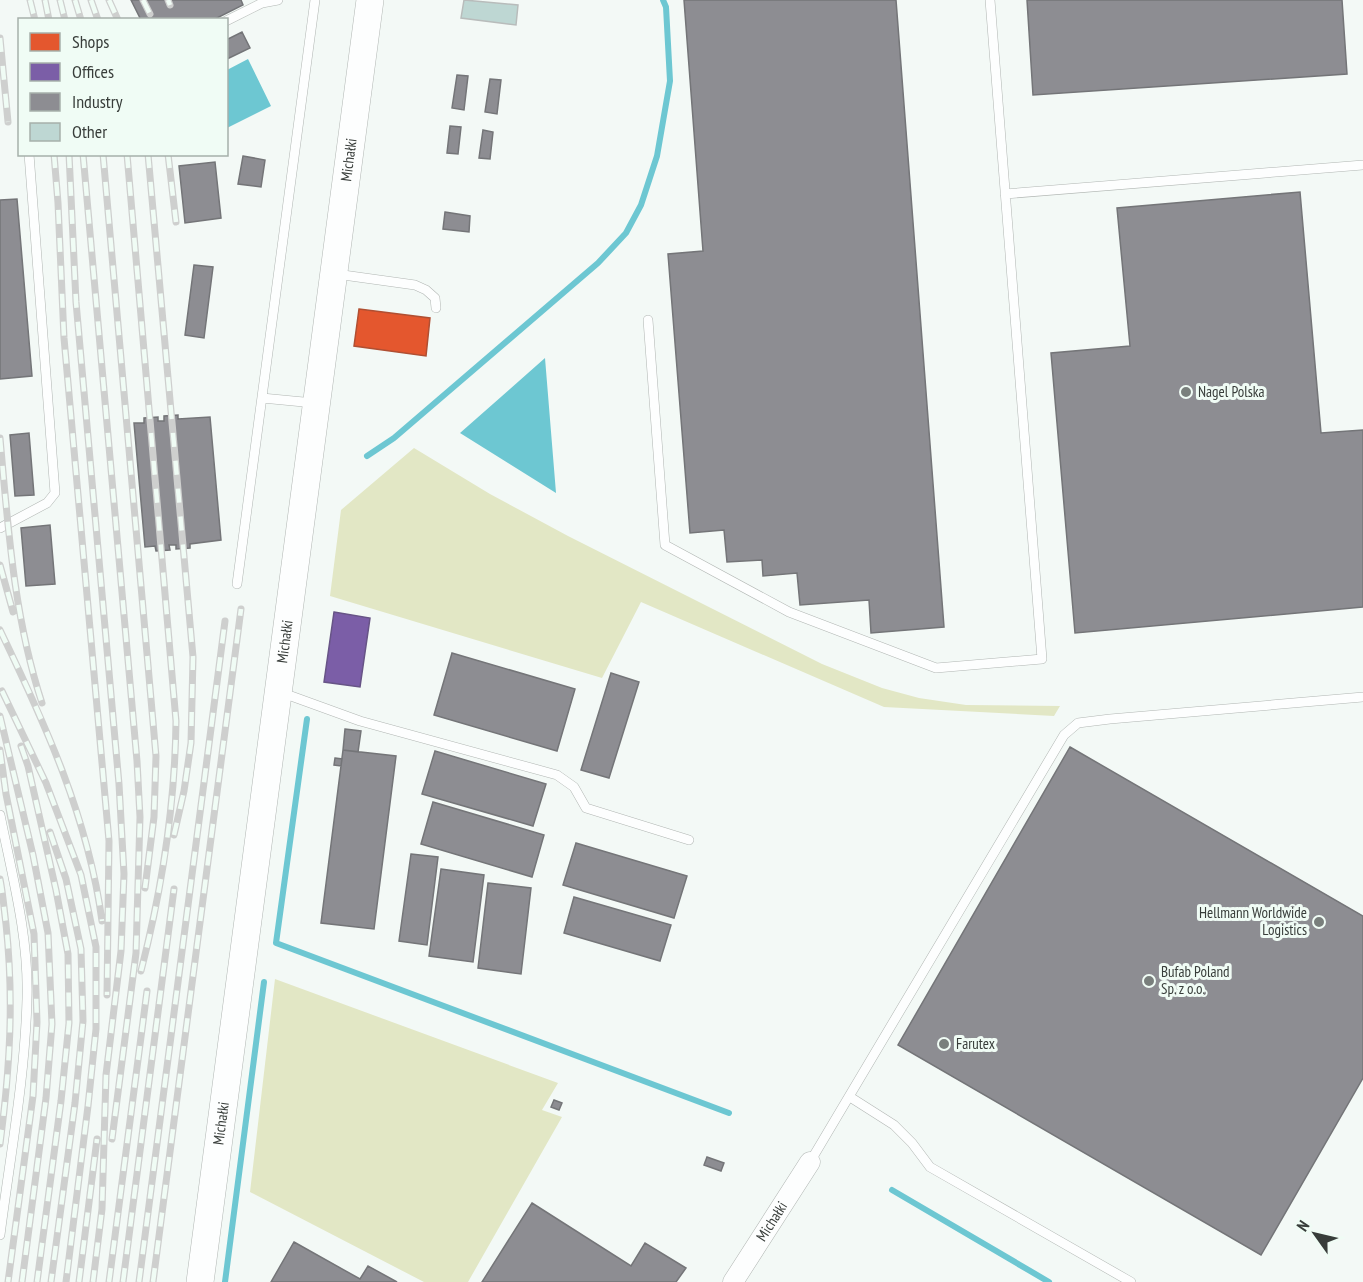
<svg xmlns="http://www.w3.org/2000/svg" width="1363" height="1282" viewBox="0 0 1363 1282" font-family="'PT Sans Narrow',sans-serif">
  <rect width="100%" height="100%" fill="#f3f9f6"/>
  <!-- green -->
  <path fill="#e2e7c5" d="M414 448 490 494 568 536 822 664 882 688 919 698 966 705 1060 706 1054 716 884 707 641 602 602 678 330 596 341 510Z
    M275 979 558 1083 542 1110 562 1117 468 1282H424L250 1192Z"/>
  <!-- water -->
  <path fill="#6dc7d2" d="M248 59 271 106 227 128V70Z
    M545 358 556 493 460 433Z"/>
  <!-- shops -->
  <path fill="#e4572e" stroke="#b04f32" stroke-width="1.5" d="M359 309 430 318 426 356 354 346Z"/>
  <!-- offices -->
  <path fill="#7b5ea7" stroke="#675486" stroke-width="1.5" d="M334 612 370 618 360 687 324 682Z"/>
  <!-- industry -->
  <path fill="#8d8d92" stroke="#747578" stroke-width="1.5" d="M131 0H241L243 5 213 20H141Z
    M684 0H896L944 627 871 633 869 600 800 605 797 573 763 576 762 560 727 562 724 530 690 533 668 254 703 251Z
    M1027 0H1342L1347 74 1033 95Z
    M242 32 250 48 227 59 226 40Z
    M457 75 468 76 464 110 452 108Z
    M490 79 501 80 497 114 485 112Z
    M450 126 461 127 458 154 447 153Z
    M483 130 493 132 490 159 479 158Z
    M243 156 265 160 261 187 238 184Z
    M215 162 221 218 185 223 179 166Z
    M1300 192 1321 433 1363 430V607L1075 633 1051 353 1130 346 1117 208Z
    M17 199 32 376 0 379V200Z
    M445 212 470 216 469 232 443 229Z
    M194 265 213 267 204 338 185 335Z
    M178 415V419L210 417 221 540 190 544V548L176 549V545H169L170 550 156 551 155 546 145 547 134 423H144V418L158 417V421H164V416Z
    M29 433 34 495 15 496 10 435Z
    M50 525 55 584 26 586 21 528Z
    M452 653 575 689 557 751 434 715Z
    M611 673 639 682 609 778 581 770Z
    M345 729 361 731 358 752 343 750Z
    M1070 747 1363 916V1078L1261 1255 898 1045Z
    M343 750 396 756 374 929 321 923Z
    M435 751 546 784 533 826 422 794Z
    M335 758 342 759 341 766 334 765Z
    M433 802 544 835 532 877 421 844Z
    M576 843 687 876 674 918 563 885Z
    M411 854 438 857 427 945 399 941Z
    M441 869 484 875 473 962 429 956Z
    M488 883 531 888 521 974 478 968Z
    M574 897 671 925 660 961 564 933Z
    M554 1100 562 1103 559 1110 551 1107Z
    M707 1157 724 1163 721 1171 704 1165Z
    M532 1203 631 1266 645 1243 686 1268 676 1282H482Z
    M294 1242 360 1279 368 1266 397 1282H271Z"/>
  <g fill="none" stroke-linecap="round" stroke-linejoin="round">
    <!-- stream -->
    <path stroke="#6dc7d2" stroke-width="6" d="M367 456 394 438 598 263 626 233 641 205 657 156 670 81 666 7 663 0
      M307 719 276 943 729 1113
      M892 1190 1049 1282
      M225 1282 264 982"/>
  </g>
  <!-- building -->
  <path fill="#bed7d3" stroke="#b8bcbb" stroke-width="1.5" d="M464 0 518 5 516 25 461 18Z"/>
  <g fill="none" stroke-linecap="round" stroke-linejoin="round">
    <!-- lane casing -->
    <g stroke="#b1b6b3" stroke-width="10">
      <path id="lane" d="M226 21 262 3 278 0
        M1005 194 1363 165
        M336 274 415 285 426 290 435 298 436 308
        M648 320 665 545 789 612 936 668 1042 659 990 0
        M262 398 314 403
        M0 528 47 503 55 493 29 154
        M237 584 315 0
        M280 692 360 721 557 775 574 787 586 808 689 840
        M0 815C12 875 29 937 27 999 25 1078 10 1157 0 1235
        M850 1097 894 1125 912 1143 930 1167 1131 1282
        M810 1162 1064 735 1078 723 1110 719 1363 697"/>
    </g>
    <!-- street casing -->
    <g stroke="#b1b6b3" stroke-width="21">
      <g id="street">
        <path id="s1" d="M733 1282 810 1162"/>
      </g>
    </g>
    <!-- secondary casing -->
    <g stroke="#b1b6b3" stroke-width="28">
      <g id="secondary">
        <path id="s2" d="M200 1282 370 0"/>
      </g>
    </g>
    <!-- lane -->
    <use href="#lane" stroke="#fdfefe" stroke-width="9"/>
    <!-- street -->
    <use href="#street" stroke="#fdfefe" stroke-width="20"/>
    <!-- secondary -->
    <use href="#secondary" stroke="#fdfefe" stroke-width="27"/>
    <!-- rail casing -->
    <g stroke="#cecfce" stroke-width="7">
      <path id="rail" d="M30 0 35 20
        M45 0 49 20
        M60 0 65 20
        M75 0 81 20
        M91 0 98 20
        M109 0 118 20
        M143 0 150 14
        M168 0 170 5
        M0 38 8 122
        M54 154 58 203 64 338 109 841 107 995
        M69 154 76 302 119 784 124 874 121 951 106 1075 102 1209 93 1282
        M83 154 137 761 140 817 136 953 112 1139
        M103 154 156 756 154 817 145 888
        M127 154 176 721C175 806 162 889 141 971
        M148 154 193 657 191 743 184 791 174 835
        M168 154 176 222
        M0 438C8 527 14 618 42 703
        M0 565 13 612
        M0 630C45 724 88 817 102 921
        M2 691 46 783 81 875 96 947V1029L88 1106 66 1282
        M0 716 33 855 48 933 52 1024 46 1098 22 1282
        M21 746 28 766 56 890 68 954 69 1023 61 1101 37 1282
        M0 750 6 794 34 934 37 1022 33 1096 8 1282
        M50 832 66 879 81 949 83 1021 75 1103 51 1282
        M0 879C3 894 4 909 6 924 14 1000 10 1068 0 1144
        M79 1282 97 1139
        M109 1282 147 991
        M123 1282 174 889
        M139 1282 225 621
        M153 1282 241 609"/>
    </g>
    <!-- rail -->
    <use href="#rail" stroke="#f0fcf5" stroke-width="4.5" stroke-dasharray="14" stroke-linecap="butt"/>
  </g>
  <!-- markers -->
  <g fill="#797f7c" stroke="#f0fcf5" stroke-width="2">
    <circle cx="1186" cy="392" r="6"/>
    <circle cx="1319" cy="922" r="6"/>
    <circle cx="1149" cy="981" r="6"/>
    <circle cx="944" cy="1044" r="6"/>
  </g>
  <g text-anchor="middle" stroke-width="6" stroke-linejoin="round" paint-order="stroke">
    <!-- street labels -->
    <g font-size="15" fill="#383d3a" stroke="#f0fcf5">
      <text dy="5" stroke="none"><textPath href="#s2" startOffset="1132">Michałki</textPath></text>
      <text dy="5" stroke="none"><textPath href="#s2" startOffset="646">Michałki</textPath></text>
      <text dy="5" stroke="none"><textPath href="#s2" startOffset="160">Michałki</textPath></text>
      <text dy="5" stroke="none"><textPath href="#s1" startOffset="72">Michałki</textPath></text>
    </g>
    <!-- poi labels -->
    <g font-size="15" fill="#383d3a" stroke="#f0fcf5" text-anchor="start">
      <text x="1198" y="397">Nagel Polska</text>
      <text x="1307" y="918" text-anchor="end">Hellmann Worldwide<tspan x="1307" dy="17">Logistics</tspan></text>
      <text x="1161" y="977">Bufab Poland<tspan x="1161" dy="17">Sp. z o.o.</tspan></text>
      <text x="956" y="1049">Farutex</text>
    </g>
  </g>
  <!-- legend -->
  <rect x="18" y="18" width="210" height="138" fill="#f0fcf5" stroke="#a6b0aa" stroke-width="1.5"/>
  <rect x="30" y="33" width="30" height="18" fill="#e4572e" stroke="#a6b0aa" stroke-width="1.5"/>
  <text x="72" y="48" font-size="18" fill="#383d3a">Shops</text>
  <rect x="30" y="63" width="30" height="18" fill="#7b5ea7" stroke="#a6b0aa" stroke-width="1.5"/>
  <text x="72" y="78" font-size="18" fill="#383d3a">Offices</text>
  <rect x="30" y="93" width="30" height="18" fill="#8d8d92" stroke="#a6b0aa" stroke-width="1.5"/>
  <text x="72" y="108" font-size="18" fill="#383d3a">Industry</text>
  <rect x="30" y="123" width="30" height="18" fill="#bed7d3" stroke="#a6b0aa" stroke-width="1.5"/>
  <text x="72" y="138" font-size="18" fill="#383d3a">Other</text>
  <!-- north arrow -->
  <g transform="translate(1315 1234) rotate(304)" stroke="#f0fcf5" stroke-width="4.5" paint-order="stroke">
  <path d="M0-4.5L10 22L0 15L-10 22Z" fill="#383d3a"/>
  <text y="-9" font-size="16" font-weight="bold" text-anchor="middle" fill="#383d3a">N</text>
  </g>
</svg>
